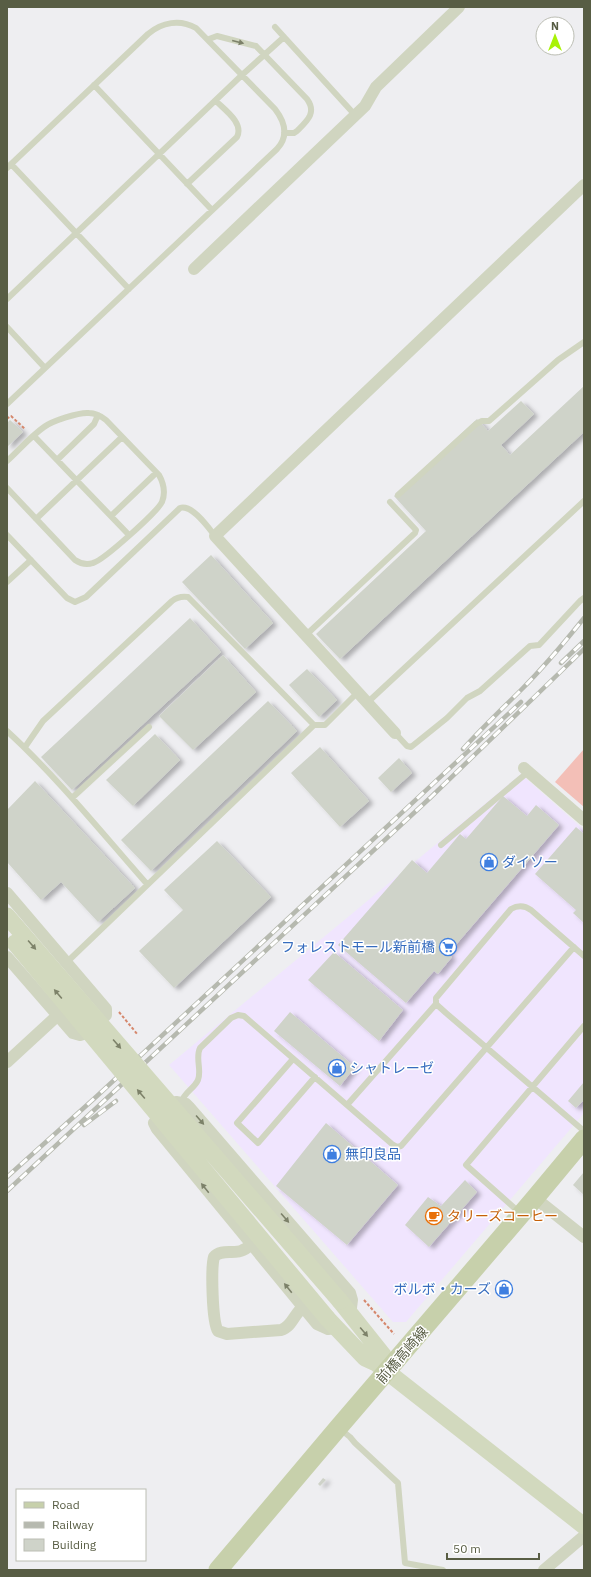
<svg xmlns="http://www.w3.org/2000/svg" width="591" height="1577" viewBox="0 0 591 1577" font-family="'IBM Plex Sans','Noto Sans JP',sans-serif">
  <defs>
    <filter id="shadow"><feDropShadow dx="4.5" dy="2.5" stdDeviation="2" flood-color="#0004"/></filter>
  </defs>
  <rect width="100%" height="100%" fill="#eeeef1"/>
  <!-- commercial -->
  <path fill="#f0e5fe" d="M521 774 584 830V1113L406 1322H393L169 1065Z"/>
  <!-- green -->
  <path fill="#f3bfb7" d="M584 749V807L555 782Z"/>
  <!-- building -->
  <path fill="#cfd3c9" filter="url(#shadow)" d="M584 386V432L340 659 316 634 426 531 394 496 477 419 488 431 521 401 534 414 501 445 510 455Z
    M10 420 23 432 7 447V423Z
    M211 555 273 623 245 649 182 582Z
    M190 618 221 652 72 790 41 757Z
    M223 655 256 692 193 750 159 716Z
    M307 669 337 700 319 717 289 685Z
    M268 701 297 731 151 871 121 840Z
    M155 734 180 760 133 806 106 780Z
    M320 747 369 801 340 827 291 773Z
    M399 758 412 773 391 792 378 778Z
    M35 781 135 888 98 922 61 882 41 900 7 862V810Z
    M503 796 527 816 536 805 559 825 448 954 452 957 438 974 434 971 406 1003 338 945 412 860 427 873 460 834 466 839Z
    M576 827 584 834V923L573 913 576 910 535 874Z
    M217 841 271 897 174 988 139 951 183 910 164 890Z
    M334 952 403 1010 379 1041 308 980Z
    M290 1012 355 1067 340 1086 274 1031Z
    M584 1082V1100L576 1108 568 1101Z
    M326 1123 398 1185 347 1245 276 1186Z
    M584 1172V1195L573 1185Z
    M465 1180 477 1192 429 1247 405 1225 428 1197 441 1206Z
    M323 1478 326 1480 320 1486 318 1484Z"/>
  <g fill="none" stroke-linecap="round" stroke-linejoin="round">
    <!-- path -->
    <path stroke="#d5876c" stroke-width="2" stroke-dasharray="3 2" stroke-linecap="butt" d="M7 417 8 418 11 416 25 429
      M119 1012 138 1035
      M364 1300 394 1334"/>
    <!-- lane -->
    <path stroke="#d0d5c0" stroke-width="6" d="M275 27 355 115
      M209 39 217 36 256 46 307 99C317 113 307 121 297 131L294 133H284
      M94 85 212 210
      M11 164 129 289
      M7 168 148 34C162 22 180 19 196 28L275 109C285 122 289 136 277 149L7 404
      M187 184 237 137C244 123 225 110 216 101
      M7 299 242 75 284 37
      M7 327 45 368
      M34 436 129 535
      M57 460 94 424 98 415
      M7 461C19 450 30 437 44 427 52 421 79 412 89 413 95 413 101 416 106 420L159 475C164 484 166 492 162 502 157 512 104 560 93 563 87 565 81 564 75 560L7 488
      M398 495 476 424 482 421H489L558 360 584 342
      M111 516 156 473
      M36 519 122 437
      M7 535 67 598 75 602 86 597 180 508C192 504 208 527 215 536
      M7 582 31 560
      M306 635 415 533 416 530 390 502
      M368 702 584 501
      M7 731C58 778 102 833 147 884
      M395 733 407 746 411 747 447 718 467 698 480 691 530 646 539 645 580 601 584 598
      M25 747 43 721 172 601C177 597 181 596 188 597L314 725H325L358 692
      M72 798 149 727
      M441 845 528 772
      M584 956 531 910C524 905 518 905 511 909L436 998V1004L446 1013 584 1131
      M66 963 314 725
      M293 1059 237 1123 258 1143 315 1077
      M181 1103C184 1092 194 1089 198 1080 202 1070 195 1058 200 1048L231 1018 238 1015 244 1016 392 1144 397 1147 401 1146 574 947
      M347 1105 436 1004
      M520 1213 466 1165 584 1026
      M340 1429 350 1437 355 1443 398 1483 405 1563 443 1570"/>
    <!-- street -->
    <path stroke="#d0d5c0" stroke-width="12" d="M194 269 365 106 376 87 459 7
      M395 733 215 536 584 185
      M524 768 584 820
      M7 893 106 1009V1015L83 1034 80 1035 73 1033 7 957
      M7 1062 58 1015
      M535 1198 584 1237
      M252 1244C249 1246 246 1249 243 1250 235 1255 221 1248 214 1257 211 1267 212 1322 218 1331L227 1334 281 1330C292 1327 294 1314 303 1307
      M337 1328 328 1329 317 1324 157 1129 154 1123 166 1109 176 1102 186 1104 189 1107 350 1293 352 1300 350 1315
      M544 1570 584 1536"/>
    <!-- secondary -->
    <path stroke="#d2d9be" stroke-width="17" d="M340 1301 383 1355 387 1372
      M327 1318 365 1358 376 1363 584 1526"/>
    <!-- primary -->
    <path stroke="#c7d0ab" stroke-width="19" d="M218 1570 338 1428 535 1198 584 1139"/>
    <!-- rail casing -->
    <g stroke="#b6b9af" stroke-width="4.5">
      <path id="rail" d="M561 663 584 641
        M463 749C482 728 502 709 521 690 544 667 564 643 584 618
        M84 1125 116 1101
        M7 1177 97 1096 521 702
        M7 1191 430 798 584 649"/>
    </g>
    <!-- rail -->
    <use href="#rail" stroke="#fff" stroke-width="3" stroke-dasharray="9" stroke-linecap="butt"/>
    <!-- secondary-bridge -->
    <path stroke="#d2d9be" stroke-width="17" d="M7 916 340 1301
      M15 943 327 1318"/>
  </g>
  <!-- one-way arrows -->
  <defs><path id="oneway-solid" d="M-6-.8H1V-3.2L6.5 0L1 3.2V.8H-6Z"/></defs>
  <g fill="#7c8169">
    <use href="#oneway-solid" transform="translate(238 42) rotate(14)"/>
    <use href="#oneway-solid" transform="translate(200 1120) rotate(49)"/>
    <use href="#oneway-solid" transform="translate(205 1188) rotate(-129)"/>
    <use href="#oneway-solid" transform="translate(285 1218) rotate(49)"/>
    <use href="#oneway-solid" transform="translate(288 1288) rotate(-129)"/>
  </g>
  <g fill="#7d8269">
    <use href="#oneway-solid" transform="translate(32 945) rotate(49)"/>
    <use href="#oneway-solid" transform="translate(58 994) rotate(-130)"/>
    <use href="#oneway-solid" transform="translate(117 1044) rotate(49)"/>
    <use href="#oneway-solid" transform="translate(141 1094) rotate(-130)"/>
    <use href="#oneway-solid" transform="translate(364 1332) rotate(50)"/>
  </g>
  <!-- icons -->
  <defs>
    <g id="shop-ring" transform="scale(0.9)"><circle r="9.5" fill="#fff" stroke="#3f7fe0" stroke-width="1.5"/><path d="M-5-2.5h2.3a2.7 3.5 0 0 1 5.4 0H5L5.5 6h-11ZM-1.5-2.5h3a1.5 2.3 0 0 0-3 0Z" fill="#3f7fe0"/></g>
    <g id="supermarket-ring" transform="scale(0.9)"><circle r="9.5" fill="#fff" stroke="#3f7fe0" stroke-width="1.5"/><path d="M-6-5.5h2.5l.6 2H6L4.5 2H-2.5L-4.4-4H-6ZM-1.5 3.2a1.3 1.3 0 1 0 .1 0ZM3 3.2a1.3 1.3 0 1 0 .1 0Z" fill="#3f7fe0"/></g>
    <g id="cafe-ring" transform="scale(0.9)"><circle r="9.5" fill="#fff" stroke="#e8710a" stroke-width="1.5"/><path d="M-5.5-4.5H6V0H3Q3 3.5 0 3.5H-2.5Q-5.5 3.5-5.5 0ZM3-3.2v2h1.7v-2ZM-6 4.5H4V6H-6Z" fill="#e8710a"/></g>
  </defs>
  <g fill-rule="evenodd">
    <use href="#shop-ring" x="489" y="862"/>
    <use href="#supermarket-ring" x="448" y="947"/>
    <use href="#shop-ring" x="337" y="1068"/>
    <use href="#shop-ring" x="332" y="1154"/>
    <use href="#cafe-ring" x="434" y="1216"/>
    <use href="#shop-ring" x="504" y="1289"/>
  </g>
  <g text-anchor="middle" stroke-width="3" stroke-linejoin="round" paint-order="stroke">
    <!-- shop labels -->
    <g font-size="14" fill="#366cbe" stroke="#fff" text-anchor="start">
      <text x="502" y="867">ダイソー</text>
      <text x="435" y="952" text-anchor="end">フォレストモール新前橋</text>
      <text x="350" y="1073">シャトレーゼ</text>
      <text x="345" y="1159">無印良品</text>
      <text x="491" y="1294" text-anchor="end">ボルボ・カーズ</text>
    </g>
    <!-- food labels -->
    <g font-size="14" fill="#c56008" stroke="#fff" text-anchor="start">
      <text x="447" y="1221">タリーズコーヒー</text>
    </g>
    <!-- street labels -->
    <g font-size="14" fill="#585d44" stroke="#fff">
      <text transform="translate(402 1355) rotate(-49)" y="5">前橋高崎線</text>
    </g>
  </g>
  <!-- border -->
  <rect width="591" height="1577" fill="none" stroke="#585d44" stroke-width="16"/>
  <!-- legend -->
  <rect x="16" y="1489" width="130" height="72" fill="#ffffff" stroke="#bcbeb4"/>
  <rect x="24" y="1502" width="20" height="6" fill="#c7d0ab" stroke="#bcbeb4"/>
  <text x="52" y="1509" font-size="12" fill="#585d44">Road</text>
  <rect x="24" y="1522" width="20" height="6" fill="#b6b9af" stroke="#bcbeb4"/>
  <text x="52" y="1529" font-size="12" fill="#585d44">Railway</text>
  <rect x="24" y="1539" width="20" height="12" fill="#cfd3c9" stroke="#bcbeb4"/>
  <text x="52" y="1549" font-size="12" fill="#585d44">Building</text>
  <!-- north arrow -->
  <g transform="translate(555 36)"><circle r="19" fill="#ffffff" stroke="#bcbeb4"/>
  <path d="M0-3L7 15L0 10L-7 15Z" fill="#a8f207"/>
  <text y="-6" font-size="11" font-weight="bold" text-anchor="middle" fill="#585d44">N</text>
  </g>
  <!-- scale -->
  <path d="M447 1553v6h92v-6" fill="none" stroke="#585d44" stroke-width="2"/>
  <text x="453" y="1553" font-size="12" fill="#585d44" stroke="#ffffff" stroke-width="3" paint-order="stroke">50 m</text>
</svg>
